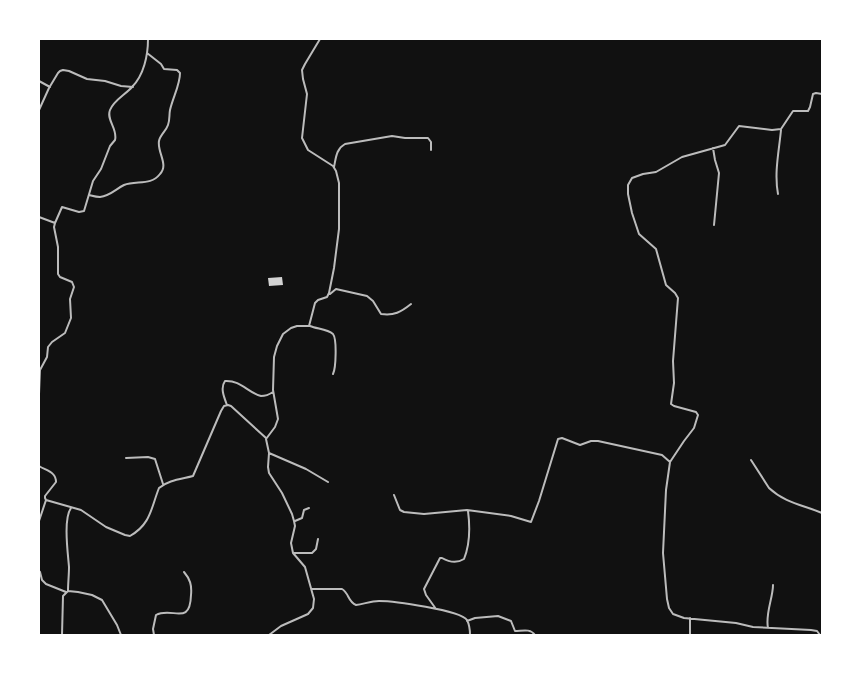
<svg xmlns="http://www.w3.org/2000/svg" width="861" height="674" viewBox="0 0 861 674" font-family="'Source Sans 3',sans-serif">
  <rect width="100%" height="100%" fill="#111"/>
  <!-- building -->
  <path fill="#d3d3d3" d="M282 277 283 285 269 286 268 278Z"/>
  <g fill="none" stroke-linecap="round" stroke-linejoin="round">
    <!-- minor -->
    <path stroke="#bcbcbc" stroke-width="2" d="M39 81 50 87
      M39 110 49 88 58 73 60 71 63 70 69 71 87 79 105 81 121 86 133 87
      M713 148 715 160 719 173 714 225
      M334 167C336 158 336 149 345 144L392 136 405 138H428L431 142V150
      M778 194C774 173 779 151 781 130
      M89 195C93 196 96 197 100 197 110 196 116 189 124 185 136 180 151 186 160 174 169 165 157 152 159 141 160 135 166 131 168 125 170 120 169 115 170 110 173 97 180 85 180 73L177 70 164 69 161 64 147 53
      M39 217 55 223
      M330 294 336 289 367 296 373 301 381 314C394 316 401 312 411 304
      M310 326C317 329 327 329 333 334 337 339 336 368 333 374
      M39 394 40 370 47 357 48 347 52 342 65 333 71 318 70 299 74 287 72 282 60 277 58 274V247L54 227 55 223 62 207 79 212 84 211 93 181 101 169 110 146 115 140C118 129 106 120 110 110 114 100 125 95 132 87 144 75 148 55 148 39
      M227 405C224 397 220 388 225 381 241 380 248 393 261 396 265 396 270 394 273 392
      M269 453 306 469 328 482
      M126 458 148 457 155 459 163 484
      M751 460 769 488C785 503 803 505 822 513
      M670 462 684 441 694 428 698 415 696 412 674 406 671 404 674 383 673 361 678 298 675 293 666 285 656 249 639 234 632 213 628 194V185L632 178 643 174 656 172 682 157 725 145 739 126 772 130 781 129 793 111H808L810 107 813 94 816 93 822 94
      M39 466C47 471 56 472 56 482L45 496V498L46 500 81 510 106 527 125 535 130 536C151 524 151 508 159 488 168 480 182 479 193 476L221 411 224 406 228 405 231 406 266 438
      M394 495 400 510 404 512 424 514 467 510 511 516 531 522 539 501 558 439 562 438 580 445 591 441H598L662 455 670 462 666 490 663 553 667 599 669 608 673 614 684 618 736 623 753 627 811 630 817 631 820 635
      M71 508C63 519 68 554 69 567 69 575 68 583 68 591L78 592 92 595 102 600 117 625 121 635
      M39 521 46 500
      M295 521 302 518 304 510 309 508
      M293 553H312L316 549 318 539
      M39 571 40 572 42 580 46 584 66 592
      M312 589H342C349 593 348 602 356 605 364 604 371 601 379 601 393 601 460 610 467 620 469 624 470 630 470 635
      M436 609 426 595 424 589 440 558H442C449 562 456 564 464 559 470 544 470 526 468 511
      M467 621 475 618 498 616 511 621 515 631C522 631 530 628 535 635
      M768 628C765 614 773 598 773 585
      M62 635 63 596 68 591
      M154 635 153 629 156 615C172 606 190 627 191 595 192 585 190 579 184 572
      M269 635 281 626 308 614 313 608 314 599 305 567 293 553 291 543 295 526 294 521 292 514 282 493 269 473 268 467 269 453 266 439 275 427 278 419 273 390 274 357 277 346 283 334 291 328 297 326H309L315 303 318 300 327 297 329 293 334 268 339 229V183L336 171 333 166 308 150 302 138 307 94 303 79 302 70 305 64 320 39
      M690 635V618"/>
  </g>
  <!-- border -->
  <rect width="861" height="674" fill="none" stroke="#ffffff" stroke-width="80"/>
</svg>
